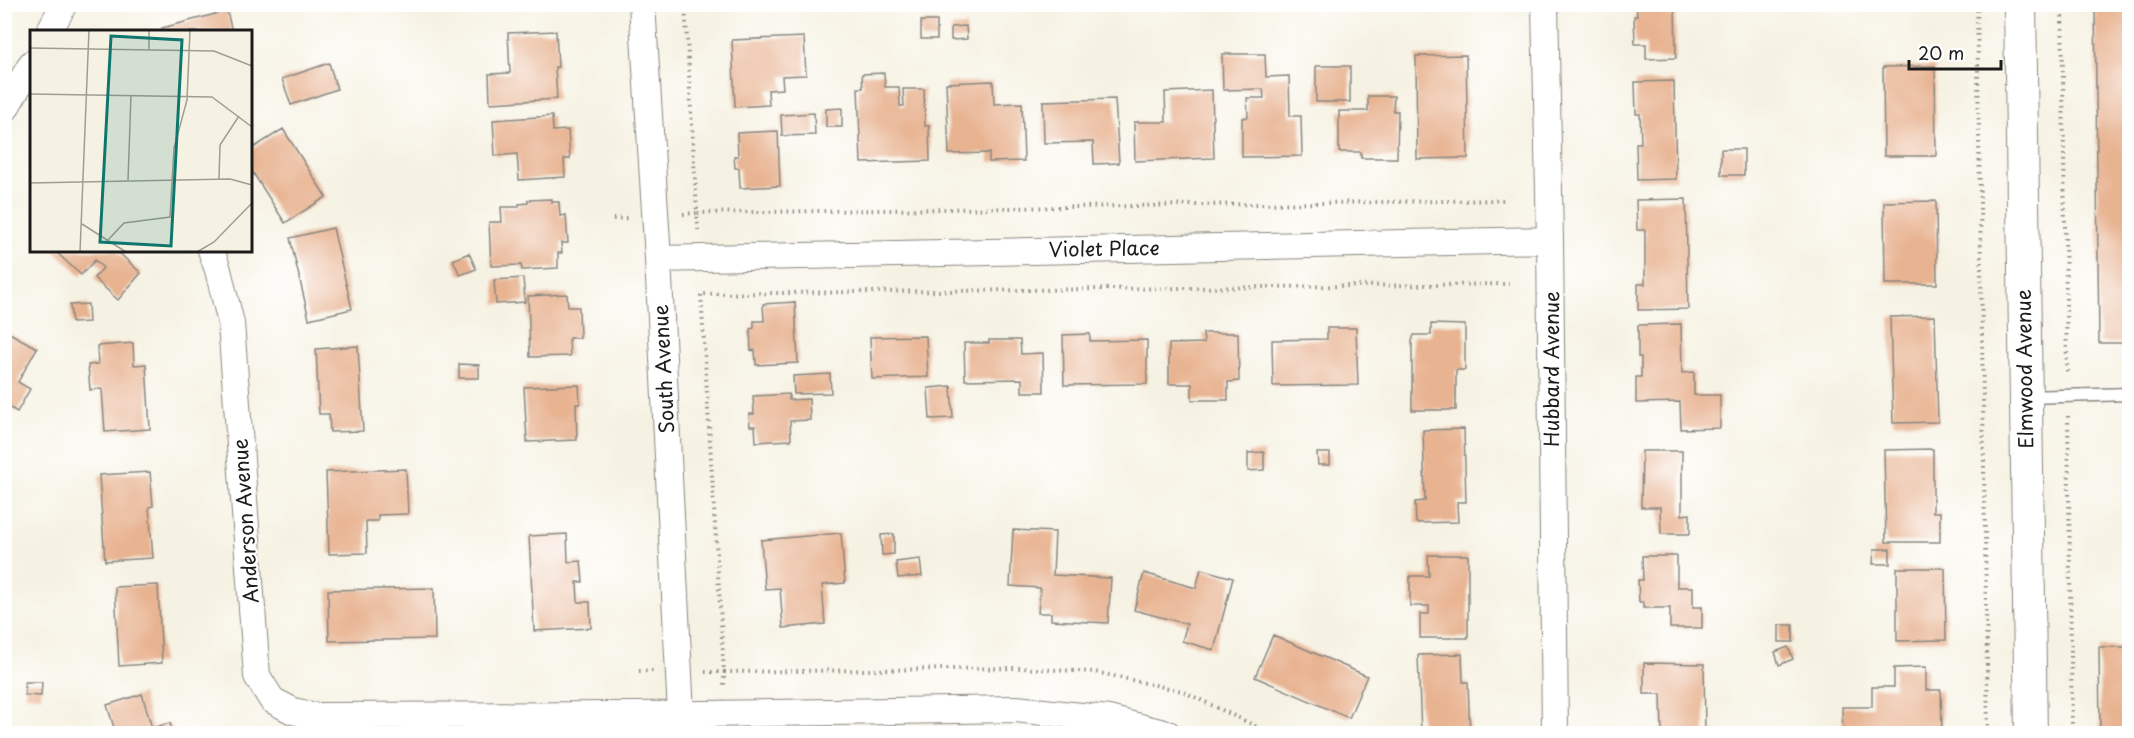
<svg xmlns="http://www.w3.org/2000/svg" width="2134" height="738" viewBox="0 0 2134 738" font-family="'Playpen Sans',sans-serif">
  <rect width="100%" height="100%" fill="#fff"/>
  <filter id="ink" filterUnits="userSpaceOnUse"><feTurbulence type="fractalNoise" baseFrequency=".0167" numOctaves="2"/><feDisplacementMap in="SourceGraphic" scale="12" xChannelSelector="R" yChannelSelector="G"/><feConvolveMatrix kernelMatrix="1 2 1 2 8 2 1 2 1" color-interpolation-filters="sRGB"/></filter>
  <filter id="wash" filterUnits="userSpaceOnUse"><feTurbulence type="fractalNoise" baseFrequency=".008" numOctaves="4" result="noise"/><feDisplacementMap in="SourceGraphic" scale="24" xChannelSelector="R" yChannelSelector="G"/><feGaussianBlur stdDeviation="1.35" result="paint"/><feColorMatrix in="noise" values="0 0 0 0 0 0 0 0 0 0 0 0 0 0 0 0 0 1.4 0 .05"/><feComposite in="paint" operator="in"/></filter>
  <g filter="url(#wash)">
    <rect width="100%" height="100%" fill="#f6f2e3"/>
    <g id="blocks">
      <!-- building -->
      <path fill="#e8b391" d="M1636 4H1675L1676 58 1646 59V44H1635L1634 16H1637Z
        M2095 4H2130V343H2099Z
        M227 11 232 32H163L162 28Z
        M921 21H937V39H921Z
        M966 26 967 39 951 40V27Z
        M556 31 558 67H555L557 99 490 103 489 74 510 73 508 33Z
        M804 37 806 75 782 76 783 89 768 90 769 105 735 107 732 40Z
        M1222 54H1265L1266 77 1289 76 1290 116H1301L1302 156 1242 157V118L1248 117 1247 98H1264L1263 89 1223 90Z
        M1466 55 1468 158 1417 159 1416 56Z
        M329 63 337 89 291 105 282 79Z
        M1316 66H1350V102H1316Z
        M1935 66 1936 156H1884L1883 67Z
        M884 73 885 87H899L900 106H904L903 89H924L925 126H929L930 161 861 163 858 88H863L862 74Z
        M993 81 994 104 1022 103 1024 161 989 162V153L949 154 946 83Z
        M1674 81 1676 179 1637 180 1636 143H1641L1640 114H1636L1635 82Z
        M1212 90 1214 158 1135 161 1134 122H1166L1165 92Z
        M1368 96H1394L1393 111H1398L1397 158H1361V152H1339V111H1368Z
        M1115 99 1119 163 1094 164 1093 142 1044 143 1043 101Z
        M842 108V127H826V109Z
        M814 113 815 135 782 136 781 115Z
        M552 116 553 131 568 130 570 159H564L565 177 519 180 517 154 495 156 493 120Z
        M283 129 326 197 285 223 250 168V150Z
        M778 131 780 186 740 188 739 168H735L734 156H738L737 133Z
        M1721 149H1744V175H1721Z
        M552 199V202H559L560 216 566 215 568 243H561L562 253H558V268L522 270 521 265 491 266 489 222H502L501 207H519V204L528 203V200Z
        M1686 199 1688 309 1638 310V284H1645V230H1637L1636 200Z
        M1936 201 1937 284H1885L1884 202Z
        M333 228 352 309 309 319 290 238Z
        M54 250H116L141 273 118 300 94 278 103 268 95 260 81 275Z
        M469 253 476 269 460 275 453 260Z
        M523 278 525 302 496 304 494 280Z
        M567 294 568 307H579L580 338H569L570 356 530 357 528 296Z
        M795 302 798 363 756 365 755 350 751 351 750 329 754 328V321H764L763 304Z
        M88 304 89 322 72 323 70 305Z
        M1935 316 1938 422 1893 423 1890 317Z
        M1431 324 1465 325V370H1456V410H1412V341L1414 335H1431Z
        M1681 324 1682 373 1694 372V395H1720V428L1681 429 1680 402 1636 403V377H1641V357H1638V325Z
        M1327 328H1356L1358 385 1273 386 1272 340 1327 339Z
        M4 330 37 348 18 382 30 389 17 412 4 404Z
        M1203 333H1238L1239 381 1228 382V400H1192V384H1169V344L1204 343Z
        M1090 334V341L1147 340V384L1064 385 1063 335Z
        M926 336 928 377 872 379 870 337Z
        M989 340H1020L1021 354 1043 353 1044 392H1022V379L965 380 964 343H989Z
        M133 343 134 365 146 364 150 429 105 432 102 389 90 390 88 365 98 364 97 346Z
        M358 346 363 431 330 432 329 414H319L316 349Z
        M459 364 479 365V378H459Z
        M830 374 831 393 794 394 793 376Z
        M579 385 580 404H576L577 440 527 442 524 387Z
        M951 386 953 418 930 419 928 388Z
        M789 394V400L809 399 810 420 790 421 791 440 756 442 755 426H750L749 414H754L753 396Z
        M1464 429 1466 502H1457L1458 522 1416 523 1415 502 1425 501 1423 430Z
        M1933 449V512H1940V542H1886L1884 450Z
        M1642 451H1682V515L1690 514V534H1661L1660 507H1641Z
        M1264 452V470L1248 471V453Z
        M1317 453H1330V465H1318Z
        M406 469 408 514 378 515V521H366L367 553 329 554 326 472Z
        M150 472 153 506 149 507 153 558 105 561 99 475Z
        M1013 530 1055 532 1053 575 1111 578 1108 623 1051 620V613H1038L1040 588 1010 586Z
        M841 533 845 583 822 585 825 624 783 628 780 588 765 589 761 540Z
        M567 534 568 562 581 561 583 582H577L578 602H590L591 628 534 631 529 536Z
        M894 534V554L882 555 881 535Z
        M1874 549H1890V564H1873Z
        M1428 555H1468V638H1420V614H1429V606H1410V576H1429Z
        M1642 556H1677V587H1693V607H1702V628H1670V608H1643V602H1639L1638 580H1643Z
        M920 559 922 576 898 578 896 562Z
        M1897 568H1945L1946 640 1897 641Z
        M1201 569 1233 578 1214 650 1182 641 1187 624 1134 610 1144 573 1196 588Z
        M158 585 162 663 119 666 115 587Z
        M434 588 435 639 329 641 328 590Z
        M1779 625H1793V642H1779Z
        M1273 635 1367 676 1349 718 1255 677Z
        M1788 647 1793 659 1779 665 1775 652Z
        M2099 647H2130V734H2100Z
        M1462 654 1463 682H1468L1470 734H1421L1418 655Z
        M1644 663 1704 664 1705 734H1662L1661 694H1644Z
        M1926 667V690H1941L1942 734H1843L1842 707H1872V687H1894V668Z
        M25 682H42L41 696 25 695Z
        M142 694 152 728 170 723 173 734H116L107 705Z"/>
    </g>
  </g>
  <g filter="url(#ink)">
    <use href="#blocks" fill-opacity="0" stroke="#898780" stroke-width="1.5"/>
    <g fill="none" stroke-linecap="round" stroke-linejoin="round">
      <!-- service casing -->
      <g stroke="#898780" stroke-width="15">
        <path id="service" d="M2027 397 2130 394"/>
      </g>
      <!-- minor casing -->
      <g stroke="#898780" stroke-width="28">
        <path id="minor" d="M642 4 658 259 682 734
          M1545 4 1550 240 1555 734
          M49 32 64 4
          M4 111 32 63
          M211 250 218 270 231 323 257 676 272 700 293 711 315 716 637 715 1016 709 1109 719 1168 734
          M658 259 1550 240"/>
      </g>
      <!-- tertiary casing -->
      <g stroke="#898780" stroke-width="34">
        <path id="tertiary" d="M2020 4 2031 734"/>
      </g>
      <!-- path -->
      <path stroke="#898780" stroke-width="4" stroke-dasharray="1.5 4.5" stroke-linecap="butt" d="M685 4 697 213 1507 200
        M1977 4 1988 734
        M2062 4 2067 376
        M683 214 697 213 698 230
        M613 219 627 218
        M2068 416 2072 734
        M639 671H653
        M705 672H724V685
        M1272 734 1182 691 1095 672 1019 668 724 672 701 294 1509 284"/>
      <!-- service -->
      <use href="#service" stroke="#fff" stroke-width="12"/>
      <!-- minor -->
      <use href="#minor" stroke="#fff" stroke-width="26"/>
      <!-- tertiary -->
      <use href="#tertiary" stroke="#fff" stroke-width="32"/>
    </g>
  </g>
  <g text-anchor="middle" stroke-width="4.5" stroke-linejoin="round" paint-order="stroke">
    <!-- street labels -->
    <g font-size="20" fill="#1c1c1c" stroke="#fff">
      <text transform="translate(1104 249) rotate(-1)" y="7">Violet Place</text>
      <text transform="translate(664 369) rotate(-93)" y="7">South Avenue</text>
      <text transform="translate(1552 369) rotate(-90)" y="7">Hubbard Avenue</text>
      <text transform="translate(2025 369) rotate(-91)" y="7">Elmwood Avenue</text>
      <text transform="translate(246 521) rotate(-94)" y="7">Anderson Avenue</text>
    </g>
  </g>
  <!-- overview -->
  <g transform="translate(30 30)">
    <rect width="222" height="222" fill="#f6f2e3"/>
    <path fill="none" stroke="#9f9c93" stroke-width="1.5" d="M0 18 184 21 222 36M119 19V0M0 64 182 67 222 97M189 149 190 115 209 86M98 150 101 65M0 153 200 149 222 155M52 194 96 222M78 210 94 193 140 187 144 118 157 70 160 0M50 222 59 0M167 222 184 212 222 173"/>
    <path fill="#0f766e" fill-opacity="0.15" stroke="#0f766e" stroke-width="3" d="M81 6 152 10 141 216 70 212Z"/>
    <rect width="222" height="222" fill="none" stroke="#1c1c1c" stroke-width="3"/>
  </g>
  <!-- margin -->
  <rect width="2134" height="738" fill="none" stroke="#fff" stroke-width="24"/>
  <!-- scale -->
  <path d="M1909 60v9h92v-9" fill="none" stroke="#1c1c1c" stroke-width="3"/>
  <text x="1918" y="60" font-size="18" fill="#1c1c1c" stroke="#ffffff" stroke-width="4.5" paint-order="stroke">20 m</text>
</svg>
